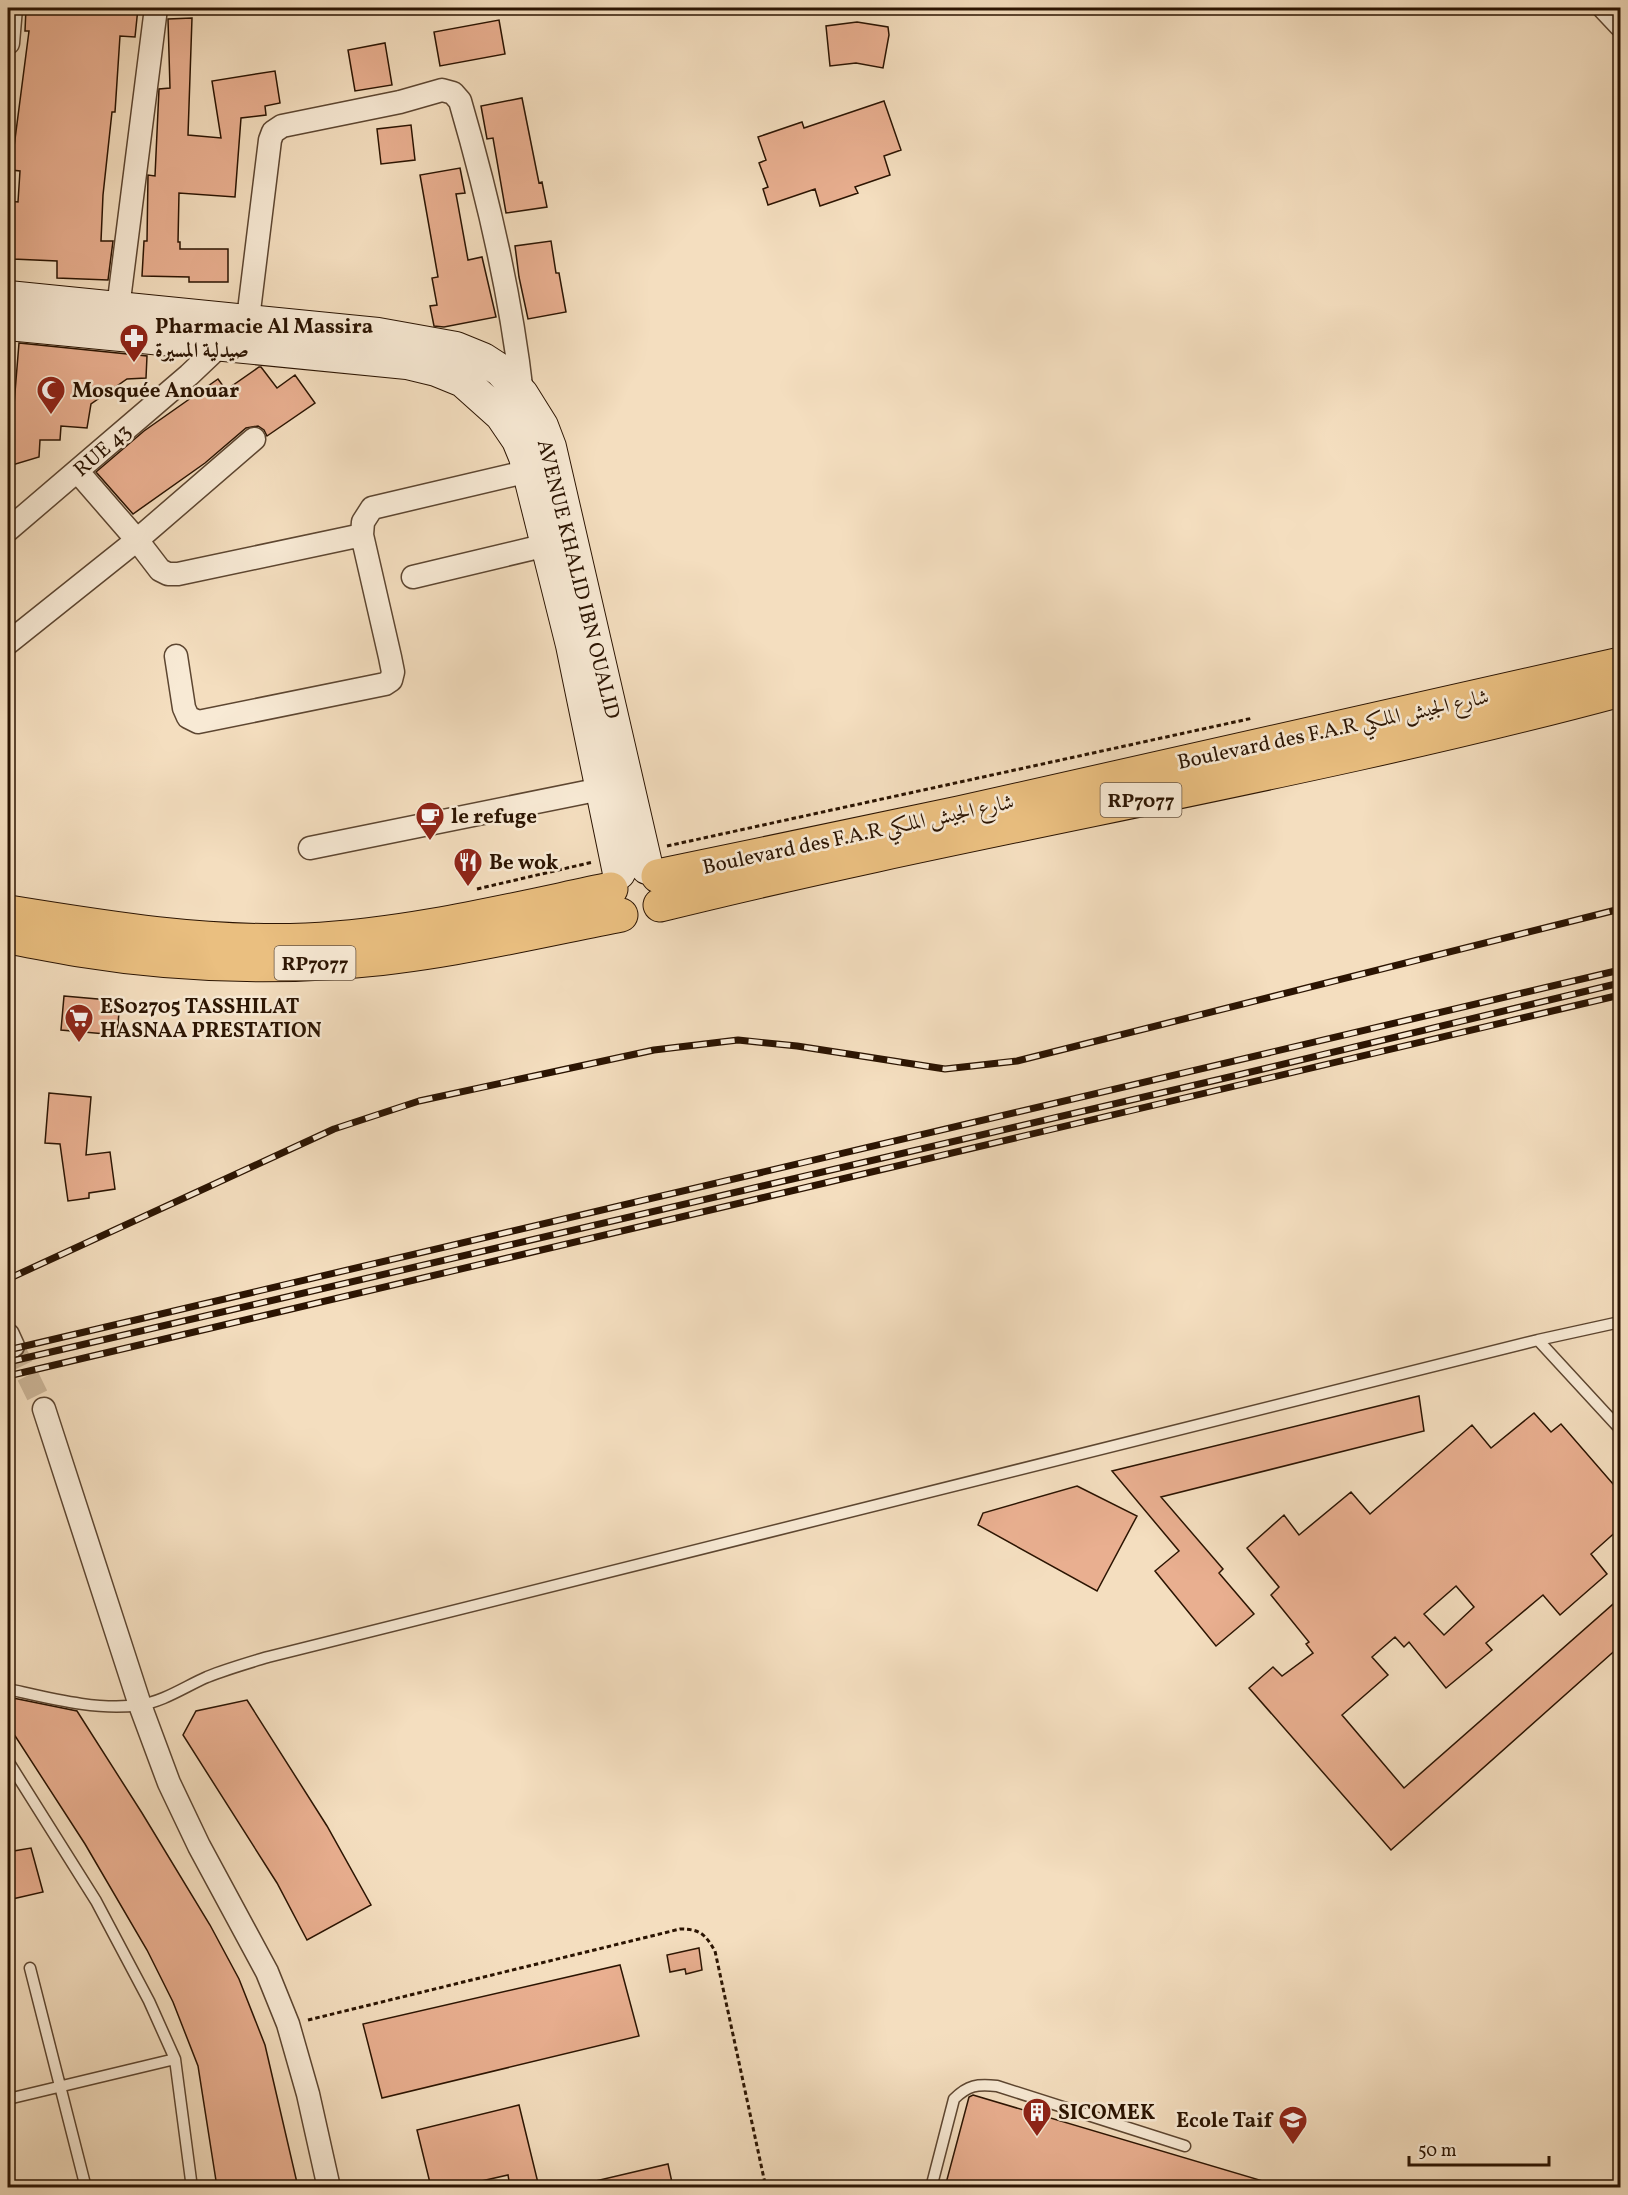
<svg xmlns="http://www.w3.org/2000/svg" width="1628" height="2195" viewBox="0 0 1628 2195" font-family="Vollkorn,Amiri,serif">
  <rect width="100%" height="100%" fill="#f4debf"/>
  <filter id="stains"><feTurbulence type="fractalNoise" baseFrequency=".00333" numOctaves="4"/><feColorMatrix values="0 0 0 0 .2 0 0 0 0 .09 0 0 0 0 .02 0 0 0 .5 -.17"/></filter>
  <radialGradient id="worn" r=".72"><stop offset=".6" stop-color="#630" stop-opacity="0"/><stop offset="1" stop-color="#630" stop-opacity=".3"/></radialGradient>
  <!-- building -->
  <path fill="#e9af90" stroke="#2b1402" stroke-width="1.5" fill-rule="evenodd" d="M26 8H138L135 37 120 36 115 112H112L103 195 101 241H113L108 280 57 278V261L13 259 14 249H8V201L18 202 20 171 11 170 29 31H25Z
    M192 18 188 135 221 138 212 81 275 71 280 103 265 106 266 115 241 118 235 197 179 193 178 242H180V249H228V282H189V277L142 276 144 241H147L148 175 155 176 159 89 170 88 168 19Z
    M499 20 505 54 440 66 434 32Z
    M857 22 888 27 889 35 883 68 856 63 830 66 826 26Z
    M385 43 392 85 355 91 348 50Z
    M522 98 539 183 542 182 547 207 506 213 493 138 487 139 481 106Z
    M884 101 901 150 884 156 890 175 855 187 858 193 820 206 815 189 768 205 763 189 768 187 759 163 766 160 758 137 802 122 804 128Z
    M411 125 415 160 381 164 377 129Z
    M460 168 465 193 456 194 468 260 482 257 496 317 444 327 434 326 430 306 437 305 432 278 438 277 420 175Z
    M551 241 556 273H559L566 312 528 319 519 277 515 246Z
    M19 343 147 356 146 378 127 379 91 404 87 428 61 426 60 440H40L39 457 9 466Z
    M259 367H261L277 388 295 375 315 403 267 436 264 430 258 426 246 428 205 463 133 514 96 472 144 431 218 379 226 390Z
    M64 996 120 1001 117 1035 61 1030Z
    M49 1093 91 1097 86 1155 110 1152 115 1189 89 1193V1198L68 1201 60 1144 45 1143Z
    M1419 1396 1424 1431 1161 1497 1223 1569 1219 1573 1254 1614 1216 1646 1155 1571 1179 1551 1112 1471Z
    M1534 1413 1551 1432 1561 1424 1620 1492V1528L1591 1554 1607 1574 1560 1615 1543 1595 1486 1643 1492 1650 1446 1688 1409 1642 1404 1647 1395 1637 1372 1657 1388 1675 1342 1715 1404 1788 1620 1598V1646L1391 1850 1249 1688 1273 1667 1282 1676 1313 1653 1306 1644 1309 1642 1271 1595 1279 1587 1247 1548 1284 1515 1299 1535 1351 1492 1370 1514 1472 1425 1491 1448ZM1456 1586 1474 1607 1444 1635 1424 1614Z
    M1077 1486 1137 1516 1097 1591 978 1525 983 1513Z
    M8 1697 77 1711 142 1813 210 1925 239 1979 265 2045 298 2187H217L198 2066 173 2002 147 1950 85 1844 8 1725Z
    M247 1700 327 1826 371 1905 307 1940 277 1883 183 1735 196 1711Z
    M31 1848 43 1892 8 1900V1852Z
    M699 1948 702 1970 686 1974 685 1969 670 1972 667 1955Z
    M620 1965 639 2036 382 2098 363 2024Z
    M973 2095 1273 2184V2187H945L969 2097Z
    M519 2105 539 2187H510L508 2175 455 2187H431L417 2130Z
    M668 2164 673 2187H592L591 2182Z"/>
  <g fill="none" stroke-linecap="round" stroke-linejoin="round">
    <!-- street-tunnel -->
    <path stroke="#ccb699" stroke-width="22" stroke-dasharray="22 11" stroke-linecap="butt" d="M13 1346 44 1409"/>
    <!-- lane casing -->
    <g stroke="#5d4631" stroke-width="13">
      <path id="lane" d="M1538 1340 1620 1429
        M8 1689C49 1698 97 1711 139 1705 163 1702 186 1686 207 1677 227 1669 248 1663 268 1657L1538 1340 1620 1322
        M8 1761 96 1901 149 2001 175 2059 192 2188
        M30 1968 86 2188
        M8 2099 175 2059
        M931 2188 954 2099C968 2085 977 2084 997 2086L1185 2146"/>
    </g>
    <!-- street casing -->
    <g stroke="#5d4631" stroke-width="25">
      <path id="street" d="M1604 8 1620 25
        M8 43 11 8
        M118 308 156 8
        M78 472 137 540 160 570 168 574H178L362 535 363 522 372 508 529 471
        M8 530 189 375 248 319 270 140 273 132 282 126 400 102 442 90 453 93 460 101C488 197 511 295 522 394
        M413 577 547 545
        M8 643 137 540 254 439
        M176 656 184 708 188 717 198 722 385 684 391 680 393 672 390 657 362 535
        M310 848 601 789
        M8 1335 13 1346
        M44 1409 140 1705 169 1783 199 1846 267 1972 288 2024 308 2094 329 2188"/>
    </g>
    <!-- secondary casing -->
    <g stroke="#2b1402" stroke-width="34">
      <path id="secondary" d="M8 297 378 334 456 348 483 359 500 370 522 394 542 426 550 447 647 868
        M8 324 407 363 436 370 463 381 501 415 518 440 525 457 572 645 619 873"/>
    </g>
    <!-- primary casing -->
    <g stroke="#2b1402" stroke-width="35">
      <path id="primary" d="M658 876 959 813 1620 664
        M660 905C979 826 1304 775 1620 690
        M8 912C107 928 205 944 306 940 409 935 510 910 611 889
        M8 937C31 941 55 946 79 950 165 964 256 968 343 962 434 956 530 933 621 915"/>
    </g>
    <!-- path -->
    <path stroke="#2b1402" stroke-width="3" stroke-dasharray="4.5 3" stroke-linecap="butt" d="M667 846 1253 718
      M477 889 593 862
      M308 2020 680 1929C700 1929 705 1934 715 1951L766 2188"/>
    <!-- lane -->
    <use href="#lane" stroke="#f8ead5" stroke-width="10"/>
    <!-- street -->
    <use href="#street" stroke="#f8ead5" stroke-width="22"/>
    <!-- secondary -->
    <use href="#secondary" stroke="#f8ead5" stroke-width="32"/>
    <!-- primary -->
    <use href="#primary" stroke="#eabf80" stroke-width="33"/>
    <!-- rail casing -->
    <g stroke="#2b1402" stroke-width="7">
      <path id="rail" d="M8 1279 334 1129 419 1101 654 1050 738 1040 797 1046 945 1069 1017 1061 1620 909
        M8 1350 1620 970
        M8 1362 1238 1075 1620 983
        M8 1376 1620 995"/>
    </g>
    <!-- rail -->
    <use href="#rail" stroke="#f8ead5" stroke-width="4.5" stroke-dasharray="14" stroke-linecap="butt"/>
  </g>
  <!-- icons -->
  <defs>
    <g id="pharmacy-pin" transform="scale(1.5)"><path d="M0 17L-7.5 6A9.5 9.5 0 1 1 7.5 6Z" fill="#8f2418" stroke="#f8ead5"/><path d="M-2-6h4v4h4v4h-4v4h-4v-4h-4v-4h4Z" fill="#fff"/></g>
    <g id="mosque-pin" transform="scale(1.5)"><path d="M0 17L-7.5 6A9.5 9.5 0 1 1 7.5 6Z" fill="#8f2418" stroke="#f8ead5"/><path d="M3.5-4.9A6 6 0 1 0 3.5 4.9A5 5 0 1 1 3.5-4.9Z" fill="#fff"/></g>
    <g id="cafe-pin" transform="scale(1.5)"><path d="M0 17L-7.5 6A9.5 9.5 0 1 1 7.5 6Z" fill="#8f2418" stroke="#f8ead5"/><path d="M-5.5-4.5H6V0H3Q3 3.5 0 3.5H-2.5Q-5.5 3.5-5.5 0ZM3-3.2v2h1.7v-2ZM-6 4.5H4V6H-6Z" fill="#fff"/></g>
    <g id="restaurant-pin" transform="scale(1.5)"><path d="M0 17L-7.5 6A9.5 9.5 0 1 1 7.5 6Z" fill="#8f2418" stroke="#f8ead5"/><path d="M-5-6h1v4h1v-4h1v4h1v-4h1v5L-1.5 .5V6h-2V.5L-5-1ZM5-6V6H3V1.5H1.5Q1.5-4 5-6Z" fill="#fff"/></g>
    <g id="supermarket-pin" transform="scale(1.5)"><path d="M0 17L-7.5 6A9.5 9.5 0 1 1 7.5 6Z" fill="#8f2418" stroke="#f8ead5"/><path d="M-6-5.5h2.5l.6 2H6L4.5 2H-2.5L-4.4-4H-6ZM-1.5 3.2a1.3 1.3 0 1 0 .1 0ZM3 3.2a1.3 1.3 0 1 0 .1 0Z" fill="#fff"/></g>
    <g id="building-pin" transform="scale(1.5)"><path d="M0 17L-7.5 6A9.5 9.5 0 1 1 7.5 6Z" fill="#8f2418" stroke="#f8ead5"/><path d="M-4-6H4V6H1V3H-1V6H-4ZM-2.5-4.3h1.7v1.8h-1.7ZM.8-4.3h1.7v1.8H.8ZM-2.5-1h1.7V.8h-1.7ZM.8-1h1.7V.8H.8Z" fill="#fff"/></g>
    <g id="school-pin" transform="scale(1.5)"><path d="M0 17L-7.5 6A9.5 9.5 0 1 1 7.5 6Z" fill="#8f2418" stroke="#f8ead5"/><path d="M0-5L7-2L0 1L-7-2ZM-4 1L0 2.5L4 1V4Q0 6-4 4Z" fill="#fff"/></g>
  </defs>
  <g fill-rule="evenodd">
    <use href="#pharmacy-pin" x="134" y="338"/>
    <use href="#mosque-pin" x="51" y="390"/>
    <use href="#cafe-pin" x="430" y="816"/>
    <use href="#restaurant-pin" x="468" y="862"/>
    <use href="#supermarket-pin" x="79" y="1018"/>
    <use href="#building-pin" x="1037" y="2112"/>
    <use href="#school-pin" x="1293" y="2120"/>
  </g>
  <g text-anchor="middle" stroke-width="5" stroke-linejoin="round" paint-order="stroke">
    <!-- shield labels -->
    <g fill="#f8ead5" stroke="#685441" stroke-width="1.5">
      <rect x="1100.5" y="783" width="81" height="34" rx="4.5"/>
      <rect x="274.5" y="946" width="81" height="34" rx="4.5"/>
    </g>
    <g font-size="20" font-weight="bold" fill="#2b1402">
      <text x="1141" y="807">RP7077</text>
      <text x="315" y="970">RP7077</text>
    </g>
    <!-- poi labels -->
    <g font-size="21" font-weight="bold" fill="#2b1402" stroke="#f8ead5" text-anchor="start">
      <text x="155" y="333">Pharmacie Al Massira<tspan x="155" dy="24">صيدلية المسيرة</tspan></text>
      <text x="72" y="397">Mosquée Anouar</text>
      <text x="451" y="823">le refuge</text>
      <text x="489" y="869">Be wok</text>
      <text x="100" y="1013">ES02705 TASSHILAT<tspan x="100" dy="24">HASNAA PRESTATION</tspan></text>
      <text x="1058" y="2119">SICOMEK</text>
      <text x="1272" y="2127" text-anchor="end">Ecole Taif</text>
    </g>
    <!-- street labels -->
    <g font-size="21" fill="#2b1402" stroke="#f8ead5">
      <text transform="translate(102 450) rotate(-41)" y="7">RUE 43</text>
      <text transform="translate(579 579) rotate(76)" y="7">AVENUE KHALID IBN OUALID</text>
      <text transform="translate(1333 729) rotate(-12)" y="7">Boulevard des F.A.R شارع الجيش الملكي</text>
      <text transform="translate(858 834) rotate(-12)" y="7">Boulevard des F.A.R شارع الجيش الملكي</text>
    </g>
  </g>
  <!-- margin -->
  <rect width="1628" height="2195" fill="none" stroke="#f4debf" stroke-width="30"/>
  <rect x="9" y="9" width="1610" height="2177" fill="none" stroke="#2b1402" stroke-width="3"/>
  <rect x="15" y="15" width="1598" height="2165" fill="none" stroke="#2b1402" stroke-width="1.5"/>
  <!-- scale -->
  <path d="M1409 2156v9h140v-9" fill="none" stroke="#2b1402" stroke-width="3"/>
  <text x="1418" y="2156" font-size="18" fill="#2b1402" stroke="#f8ead5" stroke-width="4.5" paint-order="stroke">50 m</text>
  <rect width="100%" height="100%" filter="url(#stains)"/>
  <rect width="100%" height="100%" fill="url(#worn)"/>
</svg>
